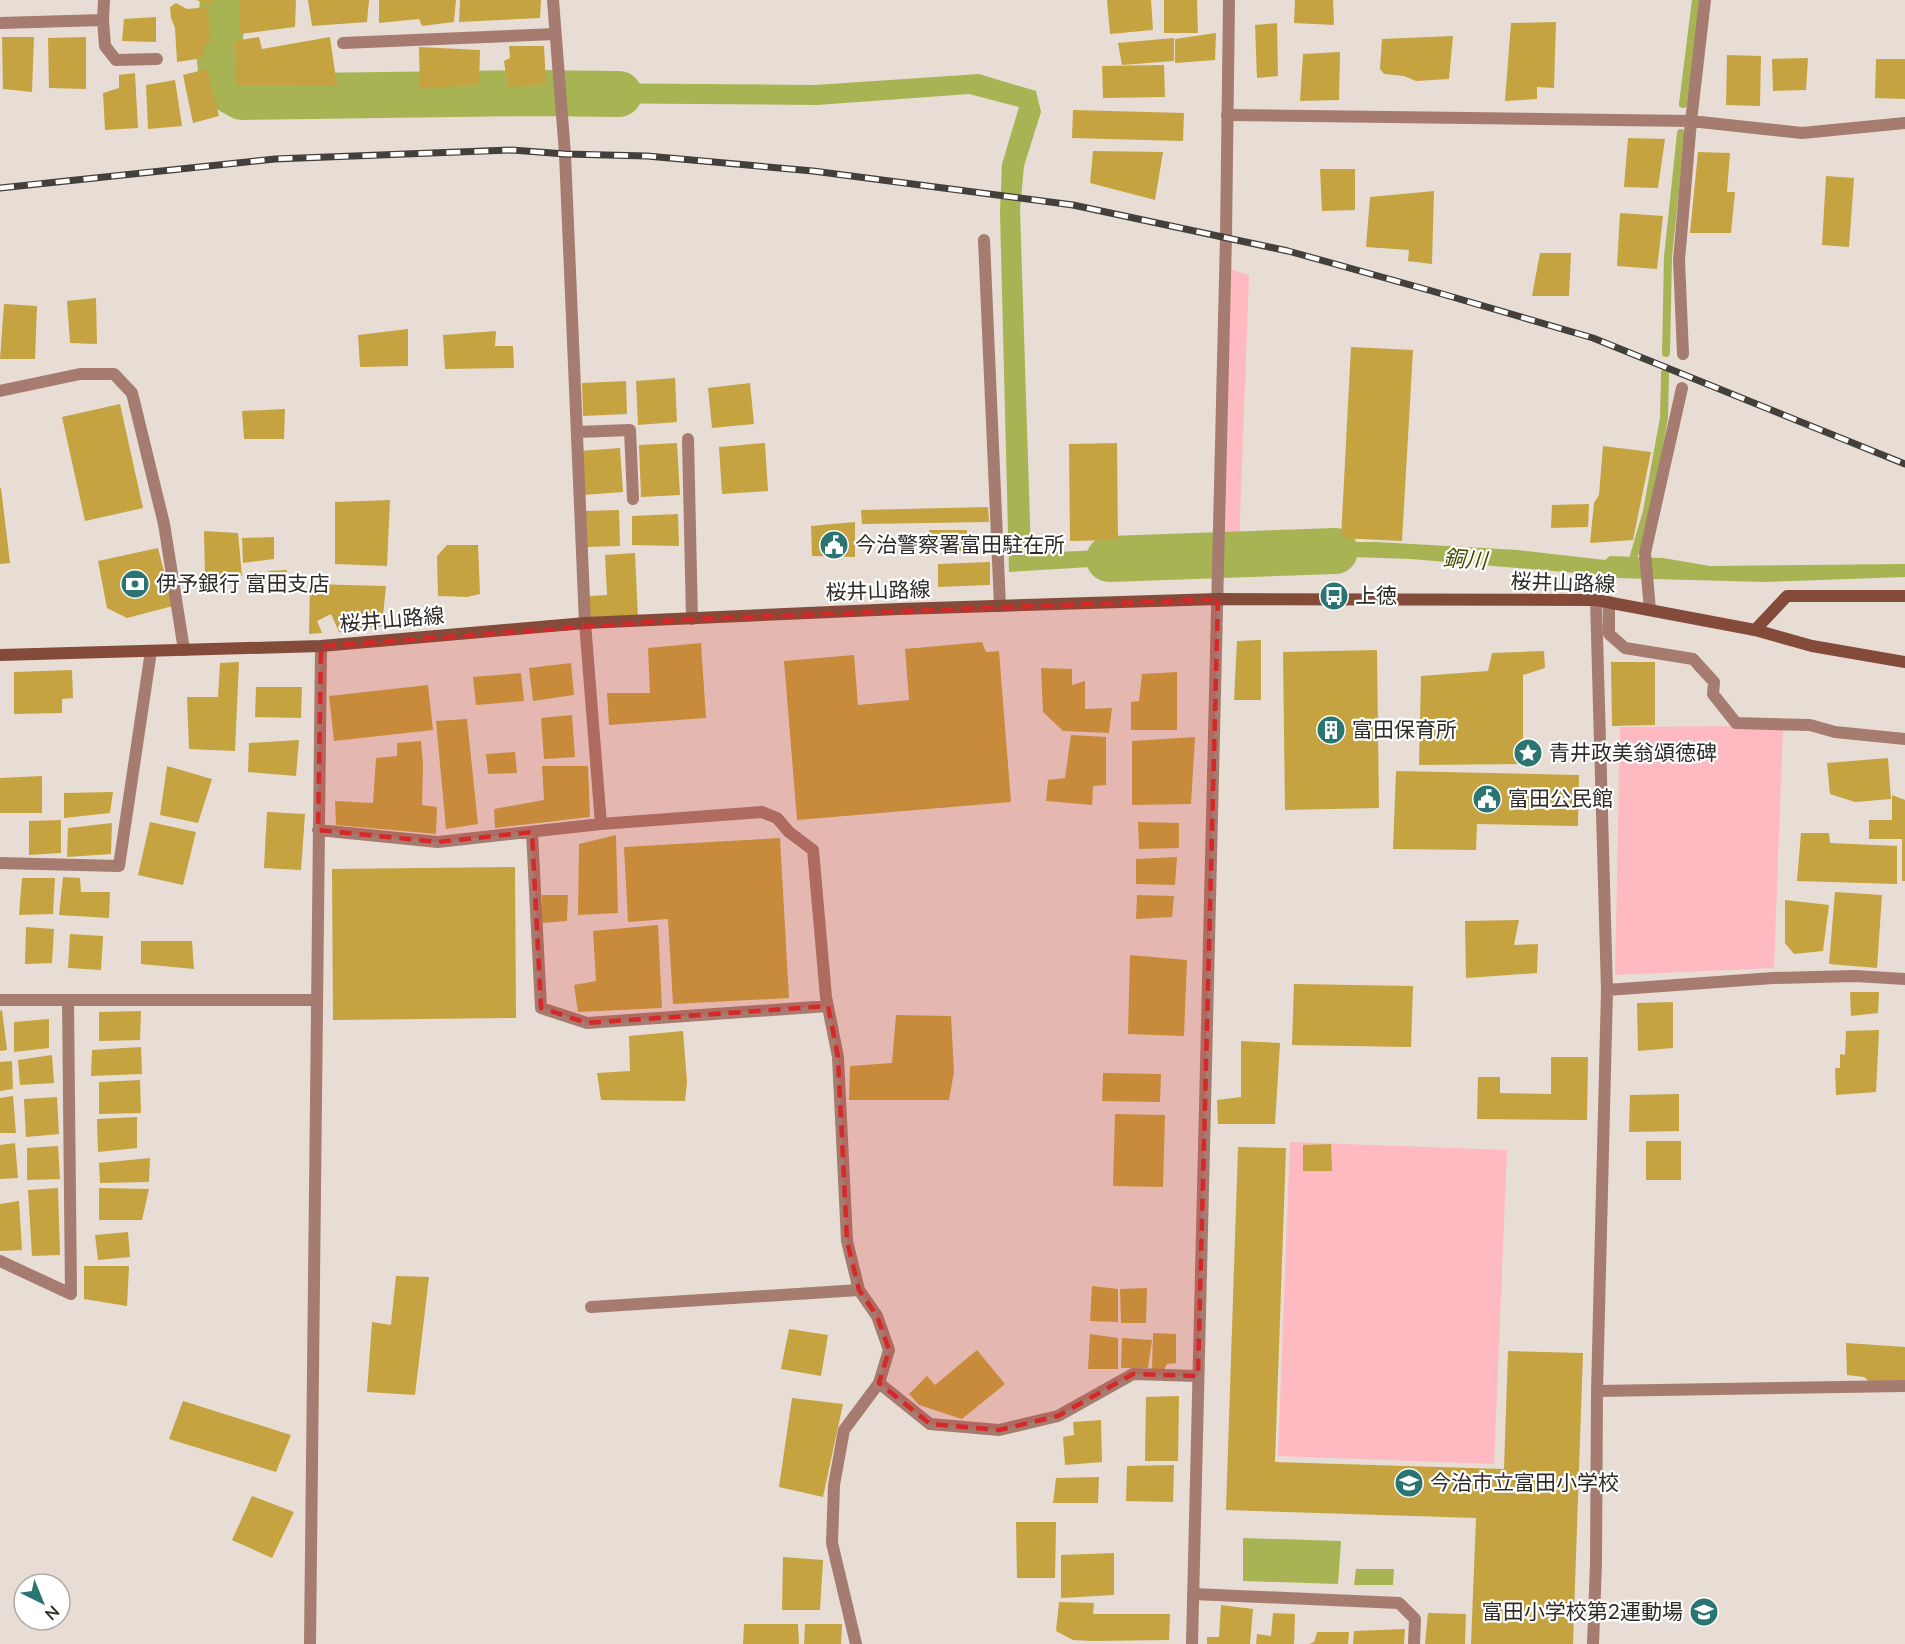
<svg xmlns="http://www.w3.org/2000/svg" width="1905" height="1644" viewBox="0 0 1905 1644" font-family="Lato,'Noto Sans JP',sans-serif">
  <rect width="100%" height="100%" fill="#e8ddd4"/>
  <!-- green -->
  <path fill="#ffb9c0" d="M1230 269 1249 275 1239 547 1222 549Z
    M1783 726 1774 968 1615 975 1620 727Z
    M1290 1142 1507 1150 1494 1464 1278 1456Z"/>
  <!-- water -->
  <path fill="#a8b454" d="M979 74 1036 91 1041 112 1024 166 1020 209 1031 553 1173 547V562L1009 572 1000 212 1002 164 1019 107 969 94 817 105 566 103 569 83 815 85Z
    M1271 539 1314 542H1377L1518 550 1605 560 1610 556 1663 558 1710 566 1905 564V577L1765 582 1615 578 1613 576 1411 559 1351 557H1271Z
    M1243 1538 1341 1541 1338 1584 1243 1581Z
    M1356 1569H1394L1393 1585H1354Z"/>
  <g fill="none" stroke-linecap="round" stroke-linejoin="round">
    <!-- stream -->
    <path stroke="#a8b454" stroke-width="8" d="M1683 104 1696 0
      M1666 353 1668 257 1681 133
      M1631 566 1647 511 1664 418 1665 373"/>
    <!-- river -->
    <path stroke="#a8b454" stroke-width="46" d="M223 0 219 52 223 86 242 97 531 93 619 94
      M1109 559 1335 551"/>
  </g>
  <!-- building -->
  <path fill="#c5a340" d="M196 0H213L210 5Z
    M240 0H296L295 27 240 34Z
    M308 0H369L367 22 312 26Z
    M379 0H456L454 22 422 26 419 19 379 23Z
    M460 0H541L540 18 459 22Z
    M1107 0H1151L1153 30 1110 34Z
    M1164 0H1197L1198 33H1164Z
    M1295 0H1333L1334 25 1294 23Z
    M176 3 187 9 208 7 210 43 205 44 203 58 177 62 175 28 171 18 170 7Z
    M156 17V42L122 41 124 19Z
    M1556 22 1554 88 1537 87V99L1505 101 1511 23Z
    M1277 23 1278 76 1257 78 1255 25Z
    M1216 33 1215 60 1175 63V39Z
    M1453 36 1449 79 1416 81 1404 76 1384 74 1380 69 1382 39Z
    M2 37H34L32 92 3 89Z
    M86 37V89L49 88 48 38Z
    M259 37 262 49 330 37 337 86 237 85 234 41Z
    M1174 38V61L1122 65 1118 43Z
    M509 46H544L546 84 508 87 504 61 510 58Z
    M419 47 480 50 479 84 420 89Z
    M1340 52 1339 100 1300 101 1303 54Z
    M1727 55 1761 56 1760 106 1726 105Z
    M1808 58 1806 90 1773 91 1772 59Z
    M1876 59H1905V99L1875 98Z
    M1164 65 1165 97 1103 98 1102 66Z
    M207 69 219 116 193 123 183 75Z
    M135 73 138 128 105 130 103 93 119 88V75Z
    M175 80 182 126 148 129 146 85Z
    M1073 110 1184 113 1183 141 1072 138Z
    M1628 138 1665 139 1658 188 1624 187Z
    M1093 151 1163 152 1155 200 1090 183Z
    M1698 152 1730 153 1727 192H1735L1731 233H1690Z
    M1320 169H1355V210L1322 211Z
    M1826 176 1854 178 1849 247 1822 245Z
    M1434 191 1432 264 1408 261 1409 250 1366 247 1370 197Z
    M1620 213 1663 216 1657 269 1617 266Z
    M1540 253H1571L1569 296H1532Z
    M96 298 97 344 70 343 67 301Z
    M4 304 37 306 35 359H0Z
    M408 329V366L360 367 358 335Z
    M496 331 495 346H513L514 368 445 369 443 335Z
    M1351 347 1413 350 1402 541 1341 538Z
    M675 378 677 422 638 425 636 381Z
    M626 381 627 414 583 416 582 383Z
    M750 383 754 424 712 428 708 388Z
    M120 404 143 508 85 521 62 417Z
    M285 409 284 439H244L242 411Z
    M677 443 680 495 641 497 639 445Z
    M765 443 768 491 722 494 719 447Z
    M1117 443 1118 540 1070 541 1069 444Z
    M1603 446 1651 452 1633 540 1590 543 1594 503 1599 495Z
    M620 448 623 492 583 495 580 451Z
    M0 488H1L10 563 0 564Z
    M390 500 387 566 335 564V502Z
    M1589 504 1588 527 1551 528 1552 505Z
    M988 507 989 522 862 524 861 510Z
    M619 510 620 546 586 547 585 511Z
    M678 514 679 546 632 545V516Z
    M855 522V557L812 556 811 526Z
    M929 530H967L966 551H929Z
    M204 531 238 533 242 576 205 578Z
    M274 537V559L243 563 242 538Z
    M447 545H478L480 594 467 597 438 596 437 556Z
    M158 548 173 606 127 618 107 608 98 561Z
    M635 553 638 618 590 620 589 596 607 595 605 555Z
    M990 562V585L938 587V564Z
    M287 570 286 593H267L268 571Z
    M310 584 386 586 382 626 339 632 331 614 317 621 322 633 309 634Z
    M1261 640V700H1234L1237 641Z
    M982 642 986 652 999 651 1011 802 797 820 784 661 854 655 858 705 909 700 905 649Z
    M701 643 706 718 609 725 607 693H650L648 648Z
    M1377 650 1379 808 1285 810 1283 652Z
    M1544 651 1545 668 1523 675V764L1419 765 1421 676 1488 671 1492 653Z
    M239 662 235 751 189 749 187 697H218L220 663Z
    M1611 662H1655V725L1612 726Z
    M571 663 574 695 533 701 529 668Z
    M1041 668 1072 669V685L1085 681V709L1112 708 1109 733 1063 731 1043 712Z
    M72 670 73 698 62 699V713L14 714V672Z
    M1177 672V730H1131V702L1139 701 1142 674Z
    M521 673 524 701 476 705 473 677Z
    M428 685 433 730 334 741 329 696Z
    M256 687H302L301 718 255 717Z
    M572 715 575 757 544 759 541 718Z
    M467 719 478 824 446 829 436 721Z
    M1071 735 1106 737V785L1093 786 1092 805 1046 801 1048 780 1065 778Z
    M1195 737 1191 804 1132 805V741Z
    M299 740 296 776 248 772 249 743Z
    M421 741 423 765 422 805 437 807 436 834 336 825 335 801 373 803 376 758 397 756V743Z
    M515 752 517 773 488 774 486 754Z
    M1888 758 1891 799 1855 802 1830 794 1827 763Z
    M167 766 212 779 198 823 160 815Z
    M542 766H588L590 817 495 828 494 809 544 800Z
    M1396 771 1579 775 1578 826 1477 824 1476 850 1393 849Z
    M42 776V813H0V778Z
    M113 792 110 813 64 818V793Z
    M1892 795 1905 800V881H1902V839H1869V820H1892Z
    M267 812 305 814 301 870 264 868Z
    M61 820V853L29 855V821Z
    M150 822 196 832 183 885 138 875Z
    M1138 822 1179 823V848L1139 849Z
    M112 823 111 854 67 857 68 828Z
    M1801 833H1829L1830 843 1897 846V884L1797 881Z
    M616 835 618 913 578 915 579 844Z
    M780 838 789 998 673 1004 668 919 628 922 624 847Z
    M1177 857 1175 885 1136 884V859Z
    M515 867 516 1018 333 1020 332 869Z
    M63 877 80 878 81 892H110L109 918 59 915Z
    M22 878H55L53 914 19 915Z
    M1835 892 1882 895 1877 968 1829 964Z
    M542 895H568L567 921 542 923Z
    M1137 895 1174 896 1172 917 1136 919Z
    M1785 900 1829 905 1823 951 1794 954 1785 943Z
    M1519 920 1514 945 1538 944 1537 973 1466 978 1465 921Z
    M658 925 662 1008 578 1012 574 985 596 981 593 931Z
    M26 927 54 929 52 963 25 964Z
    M70 934 103 936 101 970 68 968Z
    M141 941H192L194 969 141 964Z
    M1130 955 1187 960 1184 1036 1128 1034Z
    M1294 984 1413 986 1411 1047 1292 1045Z
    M1850 992H1879L1878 1013 1851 1016Z
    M1673 1002V1048L1638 1051 1637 1003Z
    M2 1010 7 1050 0 1051V1011Z
    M141 1011 140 1040 99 1041V1012Z
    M896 1015 951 1016 954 1072 949 1100H849L850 1066 892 1063Z
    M49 1019V1048L14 1052V1022Z
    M1879 1030 1876 1092 1836 1095 1835 1068H1840V1054L1845 1055 1846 1031Z
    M683 1031 687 1082 685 1101 601 1100 597 1073 630 1071 629 1036Z
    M1241 1041 1280 1043 1275 1124H1218L1217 1100 1241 1097Z
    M141 1047 142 1074 91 1076 92 1050Z
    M52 1055 54 1083 20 1085 18 1060Z
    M1551 1057H1588L1587 1120 1477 1119 1478 1077H1500V1093L1551 1094Z
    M12 1061 13 1089 0 1091V1062Z
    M1103 1073 1161 1074 1160 1102 1102 1101Z
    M140 1080 141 1113 99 1114V1082Z
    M1679 1094V1131L1629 1132 1630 1095Z
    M13 1096 16 1133H0V1098Z
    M57 1097 59 1134 26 1137 24 1099Z
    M1115 1114 1165 1115 1163 1187 1113 1186Z
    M137 1117V1148L98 1152 97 1119Z
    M1646 1141H1681V1180H1646Z
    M15 1143 18 1178 0 1179V1145Z
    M1331 1144 1332 1171H1303V1145Z
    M58 1146 60 1179 27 1180V1148Z
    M1238 1147 1286 1148 1275 1462 1504 1469 1508 1351 1583 1353 1573 1644H1471L1476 1518 1226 1510Z
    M150 1158 149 1182 100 1183 99 1163Z
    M58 1188 60 1255 32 1256 28 1190Z
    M99 1188 149 1189 142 1220H99Z
    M19 1201 22 1250 0 1251V1204Z
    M128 1232 130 1257 98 1260 95 1235Z
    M84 1266H129L127 1306 84 1299Z
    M396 1276 429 1277 415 1395 367 1392 372 1322 391 1325Z
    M1092 1286 1118 1289V1322L1090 1321Z
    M1147 1288 1146 1323H1121L1120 1289Z
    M789 1329 828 1335 821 1376 781 1369Z
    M1153 1333 1176 1334V1363L1167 1364 1164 1370 1152 1369Z
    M1090 1334 1118 1338V1369H1088Z
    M1122 1338 1152 1340 1148 1368H1121Z
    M1846 1343 1905 1347V1380L1870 1382 1864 1377 1847 1375Z
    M977 1350 1005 1384 962 1419 919 1405 909 1394 927 1376 935 1385Z
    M1179 1396 1178 1461H1145L1146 1397Z
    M792 1398 843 1404 823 1497 779 1487Z
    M183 1401 291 1435 276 1472 169 1439Z
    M1101 1420 1102 1462 1065 1465 1063 1437 1074 1435 1073 1422Z
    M1174 1465 1173 1502 1126 1501 1127 1466Z
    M1099 1477 1098 1503H1053L1056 1478Z
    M252 1496 294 1512 272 1558 232 1540Z
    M1016 1522H1056L1055 1578H1017Z
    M1114 1553V1595L1061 1598V1555Z
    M783 1557 823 1560 820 1610H782Z
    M1059 1602 1094 1603 1093 1614H1170L1169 1640 1093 1641 1073 1640 1056 1631Z
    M1221 1605 1253 1609 1250 1644H1207V1637H1219Z
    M1273 1613 1295 1614 1294 1644H1256L1257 1634 1271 1636Z
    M1428 1613 1466 1614 1465 1644H1425Z
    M744 1624H798L799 1644H743Z
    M805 1624H842L841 1644H804Z
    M1405 1629 1404 1644H1353L1354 1631Z
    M1317 1632H1349L1348 1644H1309L1314 1642Z"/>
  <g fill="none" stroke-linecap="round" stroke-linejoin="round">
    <!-- minor -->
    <path stroke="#a57c6f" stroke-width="12" d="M553 0 565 154 585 623 601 824
      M103 20 105 46 116 60 157 59
      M0 23 103 20 104 0
      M343 43 555 34
      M1227 115 1691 121 1802 133 1905 123
      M984 240 1000 606
      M1683 354 1679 260 1691 121 1705 0
      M0 391 80 374H114L132 393 164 524 184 650
      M577 432 630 430 633 499
      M688 439 692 619
      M1609 602V634L1625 648 1693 659 1714 682 1713 694 1736 723 1810 725 1835 732 1905 739
      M1650 610 1645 553 1682 388
      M318 830 438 842 601 824 762 812 777 818 789 832 813 850 826 997 838 1057 847 1241 859 1290 877 1316 889 1350 879 1383 844 1430 834 1485 832 1543 856 1644
      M532 832 541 1008 587 1023 828 1006
      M0 863 119 866 151 651
      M1607 990 1773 978 1855 976 1905 979
      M0 1000H316
      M0 1261 71 1294 68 1000
      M591 1307 859 1290
      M879 1383 930 1424 999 1430 1058 1416 1133 1374 1198 1376
      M1597 1391 1905 1386
      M1193 1594 1399 1603 1415 1619 1414 1644
      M310 1644 321 646
      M1593 1644 1596 1563 1597 1391 1607 990 1596 600"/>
    <!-- tertiary -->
    <path stroke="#a57c6f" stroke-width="12" d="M1192 1644 1226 237 1229 0"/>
    <!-- secondary -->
    <path stroke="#854b3a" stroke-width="12" d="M1755 630 1787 596H1905
      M0 655 321 646 585 623 899 609 1218 599 1596 600 1755 630 1812 646 1905 662"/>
    <!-- rail casing -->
    <g stroke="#433f3a" stroke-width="7">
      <path id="rail" d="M0 188 275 159 512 150 565 154 647 156 813 171 1073 205 1288 251 1432 291 1593 338 1905 464"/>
    </g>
    <!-- rail -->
    <use href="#rail" stroke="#fff" stroke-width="4.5" stroke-dasharray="14" stroke-linecap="butt"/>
  </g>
  <!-- marked area -->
  <path fill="#d62828" fill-opacity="0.2" stroke="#d62828" stroke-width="4.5" stroke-dasharray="12 8" stroke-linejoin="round" d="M1218 599 1198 1376 1133 1374 1058 1416 999 1430 930 1424 879 1383 889 1350 877 1316 859 1290 847 1241 838 1057 828 1006 587 1023 541 1008 532 832 438 842 318 830 321 646 692 619Z"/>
  <!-- icons -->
  <defs>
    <g id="civic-disc" transform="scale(1.5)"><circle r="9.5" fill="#2a7472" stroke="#fff"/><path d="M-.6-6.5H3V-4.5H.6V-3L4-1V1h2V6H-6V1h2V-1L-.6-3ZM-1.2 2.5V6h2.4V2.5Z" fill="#fff"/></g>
    <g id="bank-disc" transform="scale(1.5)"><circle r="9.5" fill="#2a7472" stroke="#fff"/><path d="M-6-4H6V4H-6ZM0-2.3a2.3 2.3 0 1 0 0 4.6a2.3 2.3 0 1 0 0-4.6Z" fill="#fff"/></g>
    <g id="bus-disc" transform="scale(1.5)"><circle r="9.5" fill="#2a7472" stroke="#fff"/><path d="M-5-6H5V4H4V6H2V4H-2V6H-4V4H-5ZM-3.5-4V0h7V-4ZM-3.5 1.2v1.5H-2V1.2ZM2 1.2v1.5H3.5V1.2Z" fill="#fff"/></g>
    <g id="building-disc" transform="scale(1.5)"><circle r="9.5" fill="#2a7472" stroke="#fff"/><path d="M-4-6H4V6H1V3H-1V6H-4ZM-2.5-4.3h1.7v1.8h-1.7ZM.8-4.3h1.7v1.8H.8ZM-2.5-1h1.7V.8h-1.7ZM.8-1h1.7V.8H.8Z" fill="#fff"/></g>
    <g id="sight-disc" transform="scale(1.5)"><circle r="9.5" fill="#2a7472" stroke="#fff"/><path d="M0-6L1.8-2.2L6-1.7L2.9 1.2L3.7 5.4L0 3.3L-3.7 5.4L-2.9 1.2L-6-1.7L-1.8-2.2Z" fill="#fff"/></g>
    <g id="school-disc" transform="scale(1.5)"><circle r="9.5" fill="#2a7472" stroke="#fff"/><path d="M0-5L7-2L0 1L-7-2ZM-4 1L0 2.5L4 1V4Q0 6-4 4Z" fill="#fff"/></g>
  </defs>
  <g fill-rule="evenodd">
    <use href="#civic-disc" x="834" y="545"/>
    <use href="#bank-disc" x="135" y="584"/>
    <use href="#bus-disc" x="1334" y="596"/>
    <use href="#building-disc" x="1331" y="730"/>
    <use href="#sight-disc" x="1528" y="753"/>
    <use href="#civic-disc" x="1487" y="799"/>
    <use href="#school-disc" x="1409" y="1483"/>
    <use href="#school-disc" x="1704" y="1612"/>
  </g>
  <g text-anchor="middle" stroke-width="4.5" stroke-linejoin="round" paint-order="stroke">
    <!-- poi labels -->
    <g font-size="21" fill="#2e2a26" stroke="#fff" text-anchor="start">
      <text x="855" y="552">今治警察署富田駐在所</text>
      <text x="156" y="591">伊予銀行 富田支店</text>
      <text x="1355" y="603">上徳</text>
      <text x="1352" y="737">富田保育所</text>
      <text x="1549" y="760">青井政美翁頌徳碑</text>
      <text x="1508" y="806">富田公民館</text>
      <text x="1430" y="1490">今治市立富田小学校</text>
      <text x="1683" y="1619" text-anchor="end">富田小学校第2運動場</text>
    </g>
    <!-- street labels -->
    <g font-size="21" fill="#2e2a26" stroke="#fff">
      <text transform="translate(1563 583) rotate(2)" y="7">桜井山路線</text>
      <text transform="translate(878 591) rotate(-2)" y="7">桜井山路線</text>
      <text transform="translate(392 620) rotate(-5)" y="7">桜井山路線</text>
    </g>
    <!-- water labels -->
    <g font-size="22" font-style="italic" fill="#464d00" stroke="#fff">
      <text transform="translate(1465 559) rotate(4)" y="8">銅川</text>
    </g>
  </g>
  <!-- north arrow -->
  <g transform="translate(42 1602) rotate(137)"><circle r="28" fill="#ffffff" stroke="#abaaa8" stroke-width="1.5"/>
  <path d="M0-4.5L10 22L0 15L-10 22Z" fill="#2a7472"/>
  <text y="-9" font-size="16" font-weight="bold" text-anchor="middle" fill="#2e2a26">N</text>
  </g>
</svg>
